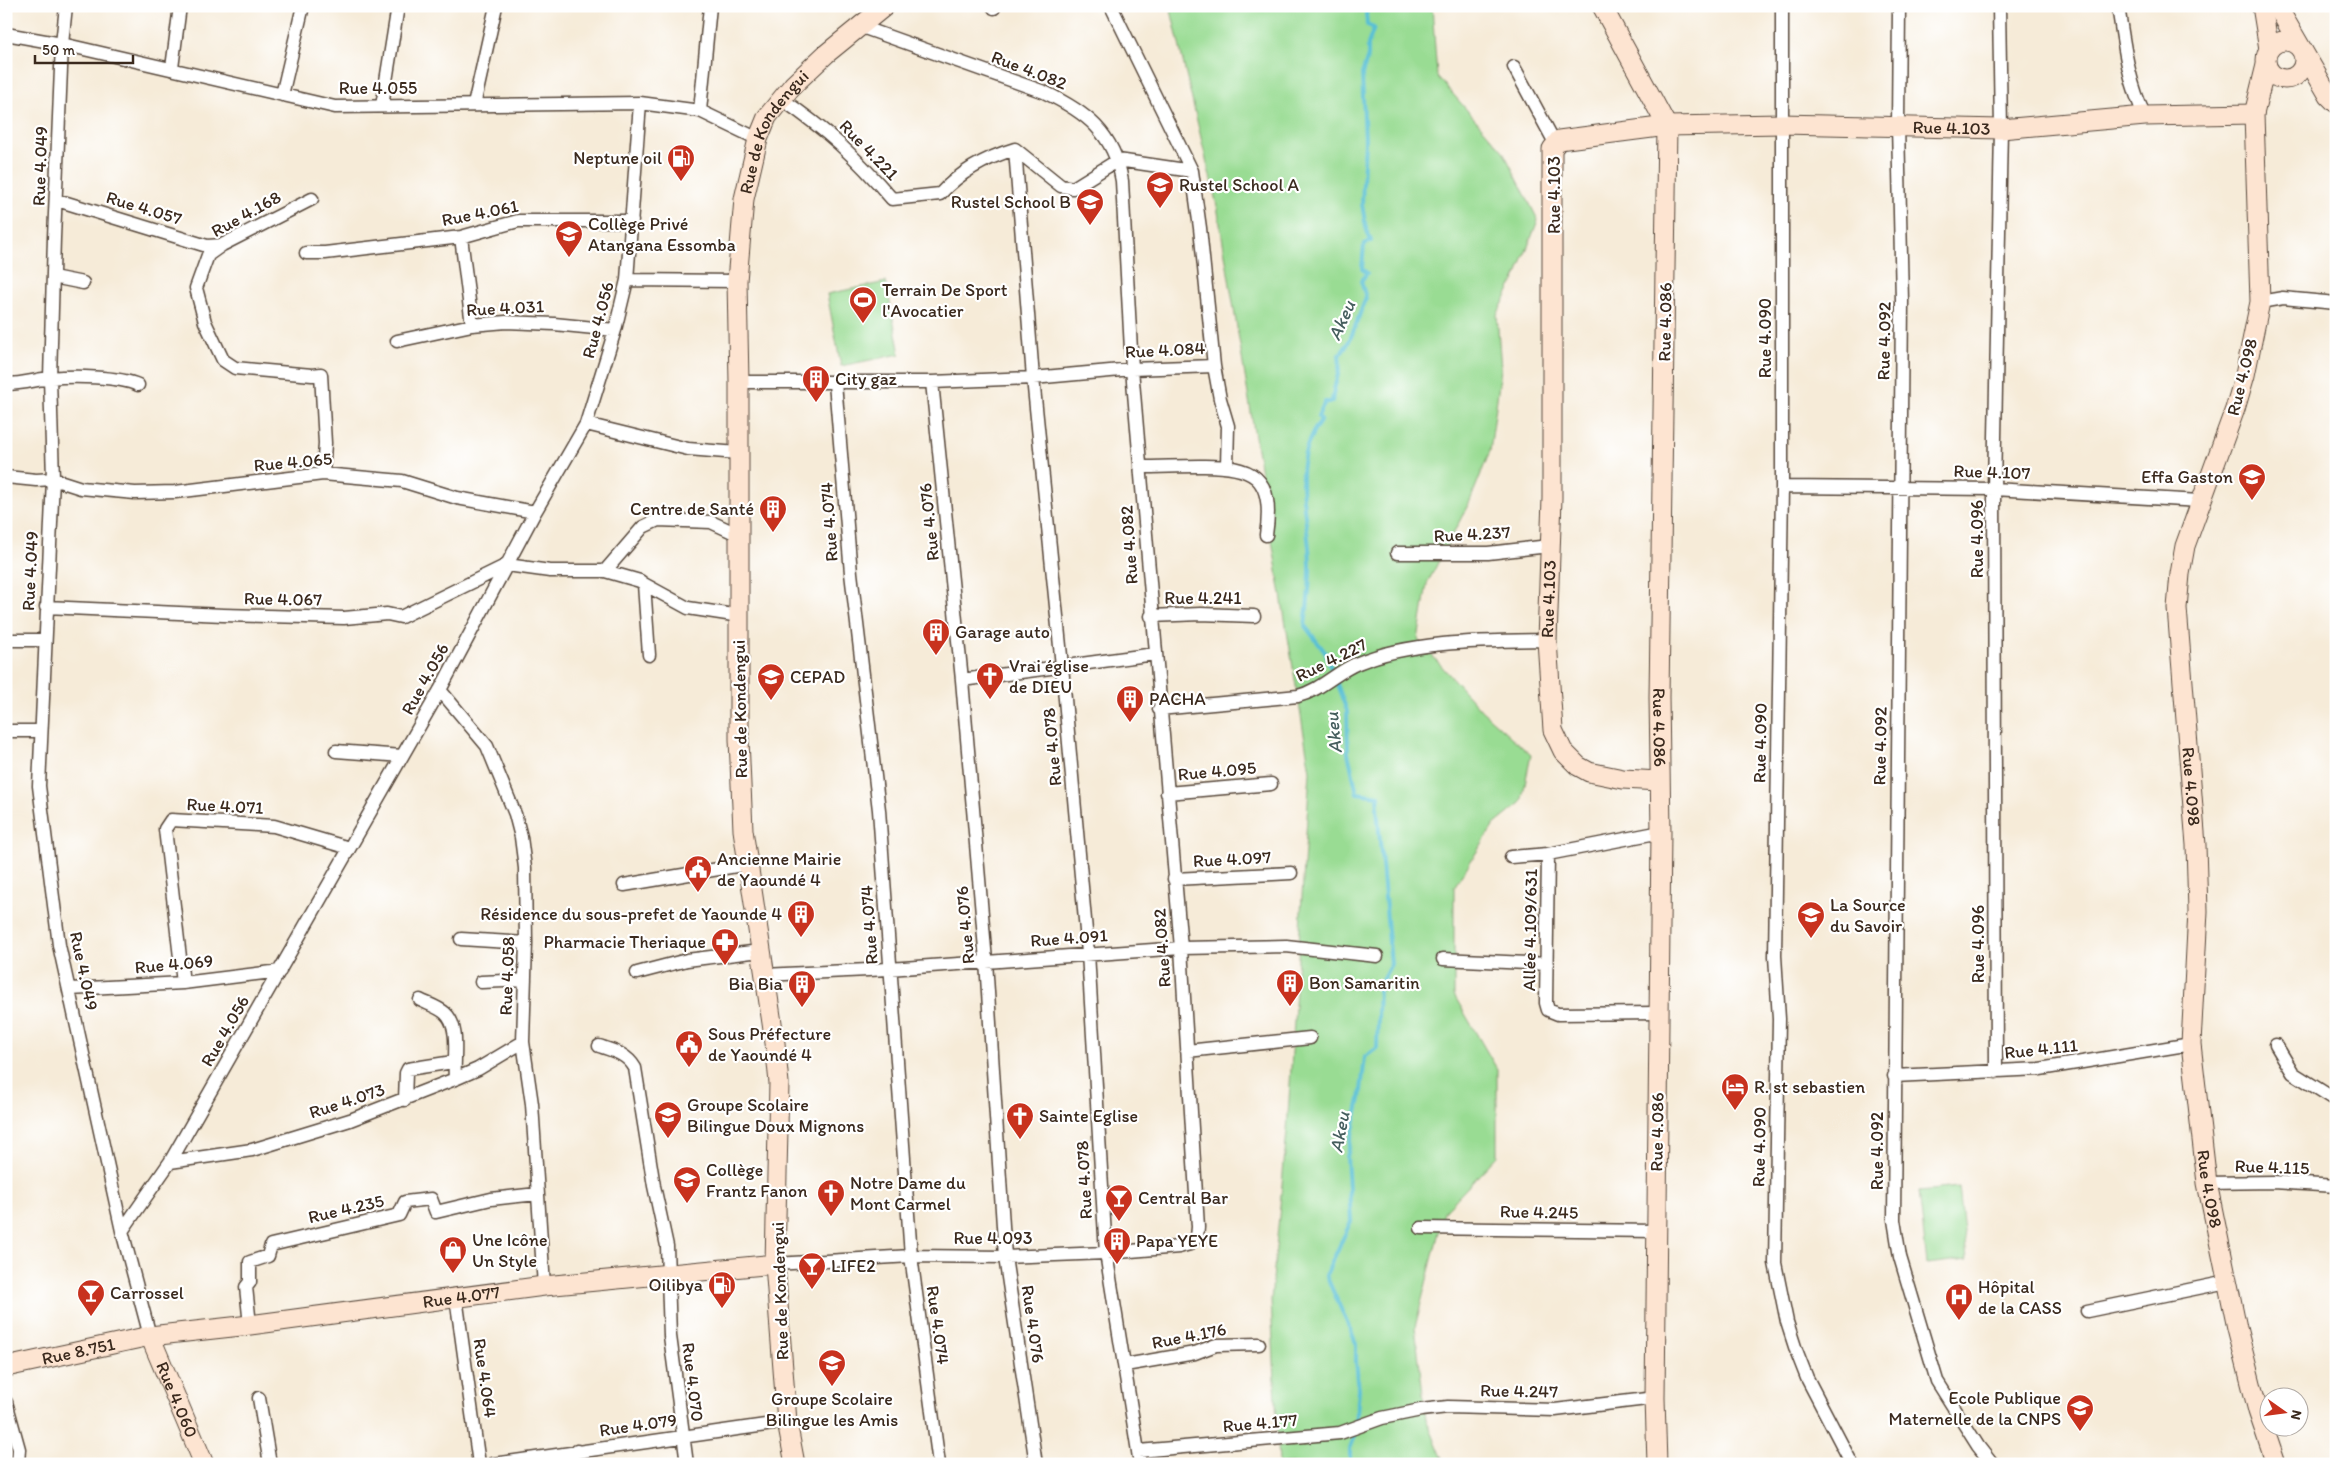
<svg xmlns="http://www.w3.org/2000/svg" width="2342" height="1470" viewBox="0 0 2342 1470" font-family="Itim,sans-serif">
  <rect width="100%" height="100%" fill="#fff"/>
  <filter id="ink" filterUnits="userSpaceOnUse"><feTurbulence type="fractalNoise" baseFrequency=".02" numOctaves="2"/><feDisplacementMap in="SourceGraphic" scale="10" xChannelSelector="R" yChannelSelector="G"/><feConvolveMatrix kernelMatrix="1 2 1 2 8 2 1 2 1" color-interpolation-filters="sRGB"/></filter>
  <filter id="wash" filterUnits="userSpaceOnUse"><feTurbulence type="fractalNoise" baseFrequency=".0096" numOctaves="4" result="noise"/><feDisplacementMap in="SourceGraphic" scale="20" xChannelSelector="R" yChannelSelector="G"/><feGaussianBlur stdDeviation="1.12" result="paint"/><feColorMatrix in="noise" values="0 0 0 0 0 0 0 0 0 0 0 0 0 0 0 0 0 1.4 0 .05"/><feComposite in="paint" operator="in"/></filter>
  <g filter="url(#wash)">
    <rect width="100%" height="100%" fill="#f6ebd8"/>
    <!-- green -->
    <path fill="#99dc93" stroke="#6a8358" d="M1170 6H1432L1437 76 1503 151 1538 220 1517 275 1497 315 1501 369 1490 451 1470 501 1427 584 1418 640 1482 711 1531 755 1521 803 1494 825 1454 887V995L1497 1069V1156L1444 1212 1415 1327 1426 1419 1445 1464H1279L1271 1301 1287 1131 1310 771 1217 206Z
      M886 282 900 354 841 366 827 294Z
      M1959 1187 1967 1259 1927 1264 1919 1191Z"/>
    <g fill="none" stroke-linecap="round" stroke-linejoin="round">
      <!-- stream -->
      <path stroke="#59c0d5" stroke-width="4" d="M1350 1464V1449L1355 1436 1359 1389 1356 1362V1343L1326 1275 1351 1221 1347 1157 1360 1099 1365 1057 1377 1048 1379 986 1391 964 1377 808 1379 796 1357 793 1348 753 1347 711 1325 652 1305 626C1307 607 1310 588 1310 569 1311 516 1285 469 1321 420L1318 416 1325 402H1332C1333 385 1342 371 1339 355 1352 343 1358 316 1366 298L1361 281 1367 273 1362 269 1364 244 1371 241 1366 228 1362 204 1365 141 1362 74 1368 56V44L1374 28 1367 25 1366 13 1371 6"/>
    </g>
  </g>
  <g filter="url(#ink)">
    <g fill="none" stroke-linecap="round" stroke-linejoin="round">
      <!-- street casing -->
      <g stroke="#57473a" stroke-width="15">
        <path id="street" d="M66 6 62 44 54 238 50 378 53 479 39 786 59 945 122 1231 150 1336
          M710 6 700 111 758 139
          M993 6 994 8
          M1782 6V487L1775 956 1779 1019 1775 1263 1787 1322 1796 1350 1807 1378 1852 1464
          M1899 6 1898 125 1902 301 1894 1220 1900 1257 1937 1381 1978 1446 1992 1464
          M2118 6C2124 44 2128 82 2145 116
          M6 34 62 44 335 107 640 103 700 111
          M1514 67 1555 143
          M172 68 180 6
          M282 95 303 6
          M780 98C827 130 856 157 892 199L940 194C961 171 985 158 1015 149
          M474 105 496 6
          M382 106 398 6
          M312 199 222 245 208 255 196 288 205 322 223 360 235 368 312 375 321 374 325 443 323 474
          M57 200 207 246 222 245
          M461 237 472 325
          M306 253H325L461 237 518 221H632
          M53 277 83 283
          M627 280 737 281
          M2260 302 2283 298 2336 303
          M397 341 472 325 506 322 554 324 615 330
          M1214 366 1220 399 1228 426 1227 466
          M739 382H932L1033 378 1132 369 1214 366 1200 228 1192 171 1111 6
          M932 382 962 680 986 961 1005 1257 1036 1464
          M835 383 851 573 879 810 911 1256 939 1464
          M6 384C21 384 35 380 49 378 72 376 119 376 138 385
          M586 424 688 449 738 453
          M1140 467C1160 467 1179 466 1199 466 1253 465 1275 476 1266 535
          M6 477 36 480 53 479 81 488 135 493 175 492 323 474 402 481 457 498 535 512
          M1782 487 1994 489 2200 501
          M1397 553H1488L1549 546
          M605 571 640 581 644 584 649 655
          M644 584 688 608 740 616
          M46 607 223 615 344 618 387 614 401 617 507 565 550 571H605L643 527 658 520 711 522 739 535
          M1151 616 1201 614 1254 616
          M6 640H44
          M962 680 1155 654
          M440 690 487 746 515 814 521 837 525 868 526 943 523 1042 532 1104 544 1286
          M1159 709 1298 696C1321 690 1336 672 1358 663 1414 640 1487 641 1547 640
          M6 731H40
          M336 751 402 756
          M1167 793 1271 784
          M1511 857 1548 854
          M1174 879 1291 873
          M624 885 748 864
          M461 939 526 943
          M1443 959 1547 964
          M637 973 687 960 760 951
          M764 975 889 969 1181 948 1286 946 1377 956
          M481 982 525 980
          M183 983 165 829 171 820 274 826 349 848
          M70 989 183 983 280 971
          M420 1000C428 1004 438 1007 445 1013 461 1027 453 1060 455 1079
          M1658 1013 1558 1014 1548 1010 1546 1003 1548 854 1661 832
          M2276 1045 2293 1073 2336 1100
          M599 1046C614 1051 627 1054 635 1068L654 1186 667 1246 670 1336 687 1464
          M1187 1051 1310 1038
          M1996 1072 1994 489 2001 129 1999 6
          M1894 1076 2040 1069 2191 1044
          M405 1100 406 1073 408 1069 453 1062
          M170 1162 252 1150 350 1120 455 1079 478 1069 523 1042
          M2207 1183 2273 1182 2336 1186
          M1421 1228 1656 1231
          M122 1231 170 1162 440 690 535 512 586 424 615 330 627 280 640 103
          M775 1264 911 1256 1005 1257 1106 1253 1179 1247 1190 1244 1197 1237 1198 1227 1181 948 1132 369 1122 181C1114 133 1086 112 1044 92L859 26
          M456 1297 479 1464
          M2087 1311 2227 1282
          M250 1325 246 1287 250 1282V1262L268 1256 271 1245 399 1215 405 1202 431 1199 436 1212 491 1199 537 1194
          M1125 1365 1195 1353 1216 1345 1259 1344
          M259 1398 270 1464
          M6 1402 19 1449 18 1464
          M577 1451 579 1464
          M1139 1451 1340 1433 1382 1418 1421 1410 1448 1407 1555 1410 1655 1398
          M493 1464 787 1422
          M1140 1464 1106 1253 1088 953 1062 666 1033 378 1015 149 1061 186 1073 188 1118 160 1192 171"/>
      </g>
      <!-- secondary casing -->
      <g stroke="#57473a" stroke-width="21">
        <g id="secondary">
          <path id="s1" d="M1602 6 1667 126 1659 697 1661 832 1655 1398 1657 1464"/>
          <path d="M2262 6 2269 49"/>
          <path d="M2277 6 2329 96 2336 103"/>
          <circle cx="2285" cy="60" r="19"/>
          <path id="s2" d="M2266 65 2254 114 2260 302 2245 375 2235 409 2185 546 2180 574 2177 608 2196 845 2198 911 2191 1044 2207 1183 2237 1328 2258 1411 2276 1464"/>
          <path id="s3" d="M1659 781 1623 779 1589 772 1578 766 1563 751 1553 730 1547 640 1552 498V149L1559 140 1667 126 1782 124 2001 129 2145 116 2254 114"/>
          <path id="s4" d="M150 1336 204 1464"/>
          <path id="s5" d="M6 1367 150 1336 250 1325 544 1286 775 1264"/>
          <path id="s6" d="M795 1464 787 1422 775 1264 779 1083 775 1043 743 830 739 739V382L737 281 744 199 758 139 767 117 793 85 826 54 885 6"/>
        </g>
      </g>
      <!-- street -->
      <use href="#street" stroke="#fff" stroke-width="12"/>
      <!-- secondary -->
      <use href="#secondary" stroke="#fde4d1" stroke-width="19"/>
    </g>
  </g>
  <!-- icons -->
  <defs>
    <g id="fuel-pin" transform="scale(1.4375)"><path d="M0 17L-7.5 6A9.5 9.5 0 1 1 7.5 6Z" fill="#c8321e" stroke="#fff"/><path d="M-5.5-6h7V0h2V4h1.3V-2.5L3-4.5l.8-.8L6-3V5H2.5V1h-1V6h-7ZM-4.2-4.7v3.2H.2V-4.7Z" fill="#fff"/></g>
    <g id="school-pin" transform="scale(1.4375)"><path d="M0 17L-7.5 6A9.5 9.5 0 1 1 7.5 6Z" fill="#c8321e" stroke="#fff"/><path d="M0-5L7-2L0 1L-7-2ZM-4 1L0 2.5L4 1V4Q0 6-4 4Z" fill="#fff"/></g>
    <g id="stadium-pin" transform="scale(1.4375)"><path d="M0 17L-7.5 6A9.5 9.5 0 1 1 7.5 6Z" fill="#c8321e" stroke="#fff"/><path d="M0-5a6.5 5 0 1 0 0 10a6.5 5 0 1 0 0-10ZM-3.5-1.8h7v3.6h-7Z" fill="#fff"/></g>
    <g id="building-pin" transform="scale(1.4375)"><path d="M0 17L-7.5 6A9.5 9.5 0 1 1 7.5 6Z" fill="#c8321e" stroke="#fff"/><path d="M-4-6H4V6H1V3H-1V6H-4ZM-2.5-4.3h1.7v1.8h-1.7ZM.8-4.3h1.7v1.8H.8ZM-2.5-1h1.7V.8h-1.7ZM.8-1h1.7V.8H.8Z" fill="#fff"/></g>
    <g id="church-pin" transform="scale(1.4375)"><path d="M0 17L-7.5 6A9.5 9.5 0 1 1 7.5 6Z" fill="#c8321e" stroke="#fff"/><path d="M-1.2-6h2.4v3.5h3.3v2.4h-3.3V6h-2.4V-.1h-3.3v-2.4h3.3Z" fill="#fff"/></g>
    <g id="civic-pin" transform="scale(1.4375)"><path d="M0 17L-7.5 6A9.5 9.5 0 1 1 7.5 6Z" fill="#c8321e" stroke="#fff"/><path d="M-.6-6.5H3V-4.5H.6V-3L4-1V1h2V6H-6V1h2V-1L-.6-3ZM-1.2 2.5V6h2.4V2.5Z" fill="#fff"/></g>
    <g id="pharmacy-pin" transform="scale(1.4375)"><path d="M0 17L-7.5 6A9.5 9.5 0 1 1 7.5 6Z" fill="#c8321e" stroke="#fff"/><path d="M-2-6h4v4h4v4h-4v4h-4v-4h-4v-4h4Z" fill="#fff"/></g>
    <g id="hotel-pin" transform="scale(1.4375)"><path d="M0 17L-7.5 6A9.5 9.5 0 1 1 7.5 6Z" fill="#c8321e" stroke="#fff"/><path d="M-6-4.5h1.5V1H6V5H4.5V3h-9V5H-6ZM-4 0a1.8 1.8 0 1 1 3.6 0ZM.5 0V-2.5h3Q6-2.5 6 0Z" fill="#fff"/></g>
    <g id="bar-pin" transform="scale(1.4375)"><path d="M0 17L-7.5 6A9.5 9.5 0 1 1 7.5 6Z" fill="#c8321e" stroke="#fff"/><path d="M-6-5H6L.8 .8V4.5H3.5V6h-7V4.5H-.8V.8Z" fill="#fff"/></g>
    <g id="shop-pin" transform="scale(1.4375)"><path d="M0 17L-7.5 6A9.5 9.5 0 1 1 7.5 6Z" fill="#c8321e" stroke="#fff"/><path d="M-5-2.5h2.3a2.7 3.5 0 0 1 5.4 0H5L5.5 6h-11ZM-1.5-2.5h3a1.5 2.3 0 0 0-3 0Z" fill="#fff"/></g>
    <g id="hospital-pin" transform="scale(1.4375)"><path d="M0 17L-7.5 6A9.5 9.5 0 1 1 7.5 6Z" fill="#c8321e" stroke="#fff"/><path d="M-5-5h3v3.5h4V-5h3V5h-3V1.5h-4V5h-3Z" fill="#fff"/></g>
  </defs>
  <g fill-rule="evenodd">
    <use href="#fuel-pin" x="681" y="158"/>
    <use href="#school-pin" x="1160" y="185"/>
    <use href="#school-pin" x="1090" y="202"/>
    <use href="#school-pin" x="569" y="234"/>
    <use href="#stadium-pin" x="863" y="300"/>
    <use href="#building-pin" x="816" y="379"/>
    <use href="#school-pin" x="2252" y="477"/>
    <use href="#building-pin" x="773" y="509"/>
    <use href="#building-pin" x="936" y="632"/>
    <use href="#church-pin" x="990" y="676"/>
    <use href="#school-pin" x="771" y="677"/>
    <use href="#building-pin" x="1130" y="699"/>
    <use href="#civic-pin" x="698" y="869"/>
    <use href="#building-pin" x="801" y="914"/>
    <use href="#school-pin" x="1811" y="915"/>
    <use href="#pharmacy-pin" x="725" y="942"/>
    <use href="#building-pin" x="1290" y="983"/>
    <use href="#building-pin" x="802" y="984"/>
    <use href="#civic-pin" x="689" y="1044"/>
    <use href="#hotel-pin" x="1735" y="1087"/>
    <use href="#school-pin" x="668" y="1115"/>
    <use href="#church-pin" x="1020" y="1116"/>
    <use href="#school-pin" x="687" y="1180"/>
    <use href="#church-pin" x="831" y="1193"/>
    <use href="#bar-pin" x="1119" y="1198"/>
    <use href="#building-pin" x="1117" y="1241"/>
    <use href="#shop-pin" x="453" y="1250"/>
    <use href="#bar-pin" x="812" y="1266"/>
    <use href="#fuel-pin" x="722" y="1285"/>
    <use href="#bar-pin" x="91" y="1293"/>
    <use href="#hospital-pin" x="1959" y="1297"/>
    <use href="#school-pin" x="832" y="1363"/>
    <use href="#school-pin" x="2080" y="1408"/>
  </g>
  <g text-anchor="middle" stroke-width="4.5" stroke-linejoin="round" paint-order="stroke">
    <!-- street labels -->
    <g font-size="18" fill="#3b2a1e" stroke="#fff">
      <text transform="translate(1029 70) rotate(21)" y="6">Rue 4.082</text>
      <text x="378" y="94">Rue 4.055</text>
      <text dy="6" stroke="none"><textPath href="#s3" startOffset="1114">Rue 4.103</textPath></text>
      <text dy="6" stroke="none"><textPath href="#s6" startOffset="1344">Rue de Kondengui</textPath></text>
      <text transform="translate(869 150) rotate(46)" y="6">Rue 4.221</text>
      <text transform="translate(40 166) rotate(-88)" y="6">Rue 4.049</text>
      <text transform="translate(1554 195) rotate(-90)" y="6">Rue 4.103</text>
      <text transform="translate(144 208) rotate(17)" y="6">Rue 4.057</text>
      <text transform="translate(480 213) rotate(-11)" y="6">Rue 4.061</text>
      <text transform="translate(246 214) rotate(-29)" y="6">Rue 4.168</text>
      <text transform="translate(505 308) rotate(-3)" y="6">Rue 4.031</text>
      <text transform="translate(598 320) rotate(-75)" y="6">Rue 4.056</text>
      <text transform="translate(1665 322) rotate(-89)" y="6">Rue 4.086</text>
      <text transform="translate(1765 338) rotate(-90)" y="6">Rue 4.090</text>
      <text transform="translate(1884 341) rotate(-89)" y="6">Rue 4.092</text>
      <text transform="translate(1165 350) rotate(-3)" y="6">Rue 4.084</text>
      <text transform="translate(2242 377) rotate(-76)" y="6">Rue 4.098</text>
      <text transform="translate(293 462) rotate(-5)" y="6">Rue 4.065</text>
      <text transform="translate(1992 472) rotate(2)" y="6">Rue 4.107</text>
      <text transform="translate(829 522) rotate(-94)" y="6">Rue 4.074</text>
      <text transform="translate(929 522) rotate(-96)" y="6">Rue 4.076</text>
      <text transform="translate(1472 534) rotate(-3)" y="6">Rue 4.237</text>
      <text transform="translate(1977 539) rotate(-90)" y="6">Rue 4.096</text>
      <text transform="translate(1129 545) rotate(-94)" y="6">Rue 4.082</text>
      <text transform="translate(30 571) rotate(-87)" y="6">Rue 4.049</text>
      <text x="1203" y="604">Rue 4.241</text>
      <text transform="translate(283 599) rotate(1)" y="6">Rue 4.067</text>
      <text dy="6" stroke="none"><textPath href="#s3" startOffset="259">Rue 4.103</textPath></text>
      <text transform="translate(1331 660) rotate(-26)" y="6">Rue 4.227</text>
      <text transform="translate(425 679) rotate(-61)" y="6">Rue 4.056</text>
      <text transform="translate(740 709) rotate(-91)" y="6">Rue de Kondengui</text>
      <text dy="6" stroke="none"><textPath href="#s1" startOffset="738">Rue 4.086</textPath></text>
      <text transform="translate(1760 743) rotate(-89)" y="6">Rue 4.090</text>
      <text transform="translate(1880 746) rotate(-89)" y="6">Rue 4.092</text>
      <text transform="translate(1052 747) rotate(-95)" y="6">Rue 4.078</text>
      <text transform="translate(1217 771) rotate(-5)" y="6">Rue 4.095</text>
      <text dy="6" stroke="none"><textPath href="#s2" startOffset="736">Rue 4.098</textPath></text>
      <text transform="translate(225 806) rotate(3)" y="6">Rue 4.071</text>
      <text transform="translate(1232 859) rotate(-3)" y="6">Rue 4.097</text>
      <text transform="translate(869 925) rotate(-94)" y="6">Rue 4.074</text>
      <text transform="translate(965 925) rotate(-95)" y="6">Rue 4.076</text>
      <text transform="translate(1530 930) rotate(-89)" y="6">Allée 4.109/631</text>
      <text transform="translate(1069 938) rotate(-4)" y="6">Rue 4.091</text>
      <text transform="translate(1978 944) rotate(-90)" y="6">Rue 4.096</text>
      <text transform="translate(1162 948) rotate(-94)" y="6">Rue 4.082</text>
      <text transform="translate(174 964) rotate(-5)" y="6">Rue 4.069</text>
      <text transform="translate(84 971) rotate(78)" y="6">Rue 4.049</text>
      <text transform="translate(507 976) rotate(-88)" y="6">Rue 4.058</text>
      <text transform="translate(225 1031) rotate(-60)" y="6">Rue 4.056</text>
      <text transform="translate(2041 1049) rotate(-6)" y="6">Rue 4.111</text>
      <text transform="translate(347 1101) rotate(-18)" y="6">Rue 4.073</text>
      <text transform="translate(1657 1132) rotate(-89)" y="6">Rue 4.086</text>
      <text transform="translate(1759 1147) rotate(-89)" y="6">Rue 4.090</text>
      <text transform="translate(1877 1151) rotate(-90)" y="6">Rue 4.092</text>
      <text transform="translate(2272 1167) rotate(2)" y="6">Rue 4.115</text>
      <text transform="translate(1084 1180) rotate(-93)" y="6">Rue 4.078</text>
      <text dy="6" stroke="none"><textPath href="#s2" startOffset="1140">Rue 4.098</textPath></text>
      <text transform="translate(346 1209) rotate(-13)" y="6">Rue 4.235</text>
      <text transform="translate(1539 1212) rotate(1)" y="6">Rue 4.245</text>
      <text x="993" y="1244">Rue 4.093</text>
      <text transform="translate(780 1291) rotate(-92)" y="6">Rue de Kondengui</text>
      <text dy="6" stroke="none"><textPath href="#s5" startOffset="461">Rue 4.077</textPath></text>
      <text transform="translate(1033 1324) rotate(82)" y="6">Rue 4.076</text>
      <text transform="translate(938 1325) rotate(82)" y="6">Rue 4.074</text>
      <text transform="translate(1189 1336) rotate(-11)" y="6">Rue 4.176</text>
      <text dy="6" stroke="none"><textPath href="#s5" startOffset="74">Rue 8.751</textPath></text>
      <text transform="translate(485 1378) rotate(82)" y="6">Rue 4.064</text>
      <text transform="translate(693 1382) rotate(83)" y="6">Rue 4.070</text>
      <text transform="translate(1519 1391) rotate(1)" y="6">Rue 4.247</text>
      <text dy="6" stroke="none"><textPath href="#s4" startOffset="69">Rue 4.060</textPath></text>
      <text transform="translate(1260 1423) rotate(-5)" y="6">Rue 4.177</text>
      <text transform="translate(638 1425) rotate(-8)" y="6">Rue 4.079</text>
    </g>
    <!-- poi labels -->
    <g font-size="18" fill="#3b2a1e" stroke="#fff" text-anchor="start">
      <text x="662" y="164" text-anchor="end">Neptune oil</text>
      <text x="1179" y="191">Rustel School A</text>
      <text x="1071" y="208" text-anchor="end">Rustel School B</text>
      <text x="588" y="230">Collège Privé<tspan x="588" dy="21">Atangana Essomba</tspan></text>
      <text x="882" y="296">Terrain De Sport<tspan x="882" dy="21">l'Avocatier</tspan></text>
      <text x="835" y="385">City gaz</text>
      <text x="2233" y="483" text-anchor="end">Effa Gaston</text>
      <text x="754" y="515" text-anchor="end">Centre de Santé</text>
      <text x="955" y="638">Garage auto</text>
      <text x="1009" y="672">Vrai église<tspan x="1009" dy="21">de DIEU</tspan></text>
      <text x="790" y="683">CEPAD</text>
      <text x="1149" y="705">PACHA</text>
      <text x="717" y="865">Ancienne Mairie<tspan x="717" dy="21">de Yaoundé 4</tspan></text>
      <text x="1830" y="911">La Source<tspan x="1830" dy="21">du Savoir</tspan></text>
      <text x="782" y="920" text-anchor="end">Résidence du sous-prefet de Yaounde 4</text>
      <text x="706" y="948" text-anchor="end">Pharmacie Theriaque</text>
      <text x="1309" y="989">Bon Samaritin</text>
      <text x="783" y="990" text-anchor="end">Bia Bia</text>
      <text x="708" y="1040">Sous Préfecture<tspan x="708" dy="21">de Yaoundé 4</tspan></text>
      <text x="1754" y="1093">R. st sebastien</text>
      <text x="687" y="1111">Groupe Scolaire<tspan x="687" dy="21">Bilingue Doux Mignons</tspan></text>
      <text x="1039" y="1122">Sainte Eglise</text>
      <text x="706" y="1176">Collège<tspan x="706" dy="21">Frantz Fanon</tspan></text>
      <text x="850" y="1189">Notre Dame du<tspan x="850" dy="21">Mont Carmel</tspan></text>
      <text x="1138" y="1204">Central Bar</text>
      <text x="472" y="1246">Une Icône<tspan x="472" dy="21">Un Style</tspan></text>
      <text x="1136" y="1247">Papa YEYE</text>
      <text x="831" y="1272">LIFE2</text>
      <text x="703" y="1291" text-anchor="end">Oilibya</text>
      <text x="1978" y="1293">Hôpital<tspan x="1978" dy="21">de la CASS</tspan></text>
      <text x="110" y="1299">Carrossel</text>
      <text x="2061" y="1404" text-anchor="end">Ecole Publique<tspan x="2061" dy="21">Maternelle de la CNPS</tspan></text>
      <text x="832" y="1405" text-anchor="middle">Groupe Scolaire<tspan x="832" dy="21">Bilingue les Amis</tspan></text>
    </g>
    <!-- water labels -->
    <g font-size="19" font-style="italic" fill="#465e5e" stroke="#fff">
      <text transform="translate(1341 320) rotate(-66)" y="7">Akeu</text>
      <text transform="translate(1333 733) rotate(-96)" y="7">Akeu</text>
      <text transform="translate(1339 1132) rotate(-79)" y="7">Akeu</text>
    </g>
  </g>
  <!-- margin -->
  <rect width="2342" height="1470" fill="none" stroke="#fff" stroke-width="25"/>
  <!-- north arrow -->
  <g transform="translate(2284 1412) rotate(104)"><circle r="24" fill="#ffffff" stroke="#b1aaa5"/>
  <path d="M0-4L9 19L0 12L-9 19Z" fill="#c8321e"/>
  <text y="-8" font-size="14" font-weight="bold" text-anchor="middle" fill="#3b2a1e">N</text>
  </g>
  <!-- scale -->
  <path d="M35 55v8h98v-8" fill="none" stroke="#3b2a1e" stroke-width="2.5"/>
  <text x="42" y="55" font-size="15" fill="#3b2a1e" stroke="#ffffff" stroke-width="4" paint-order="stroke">50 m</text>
</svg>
